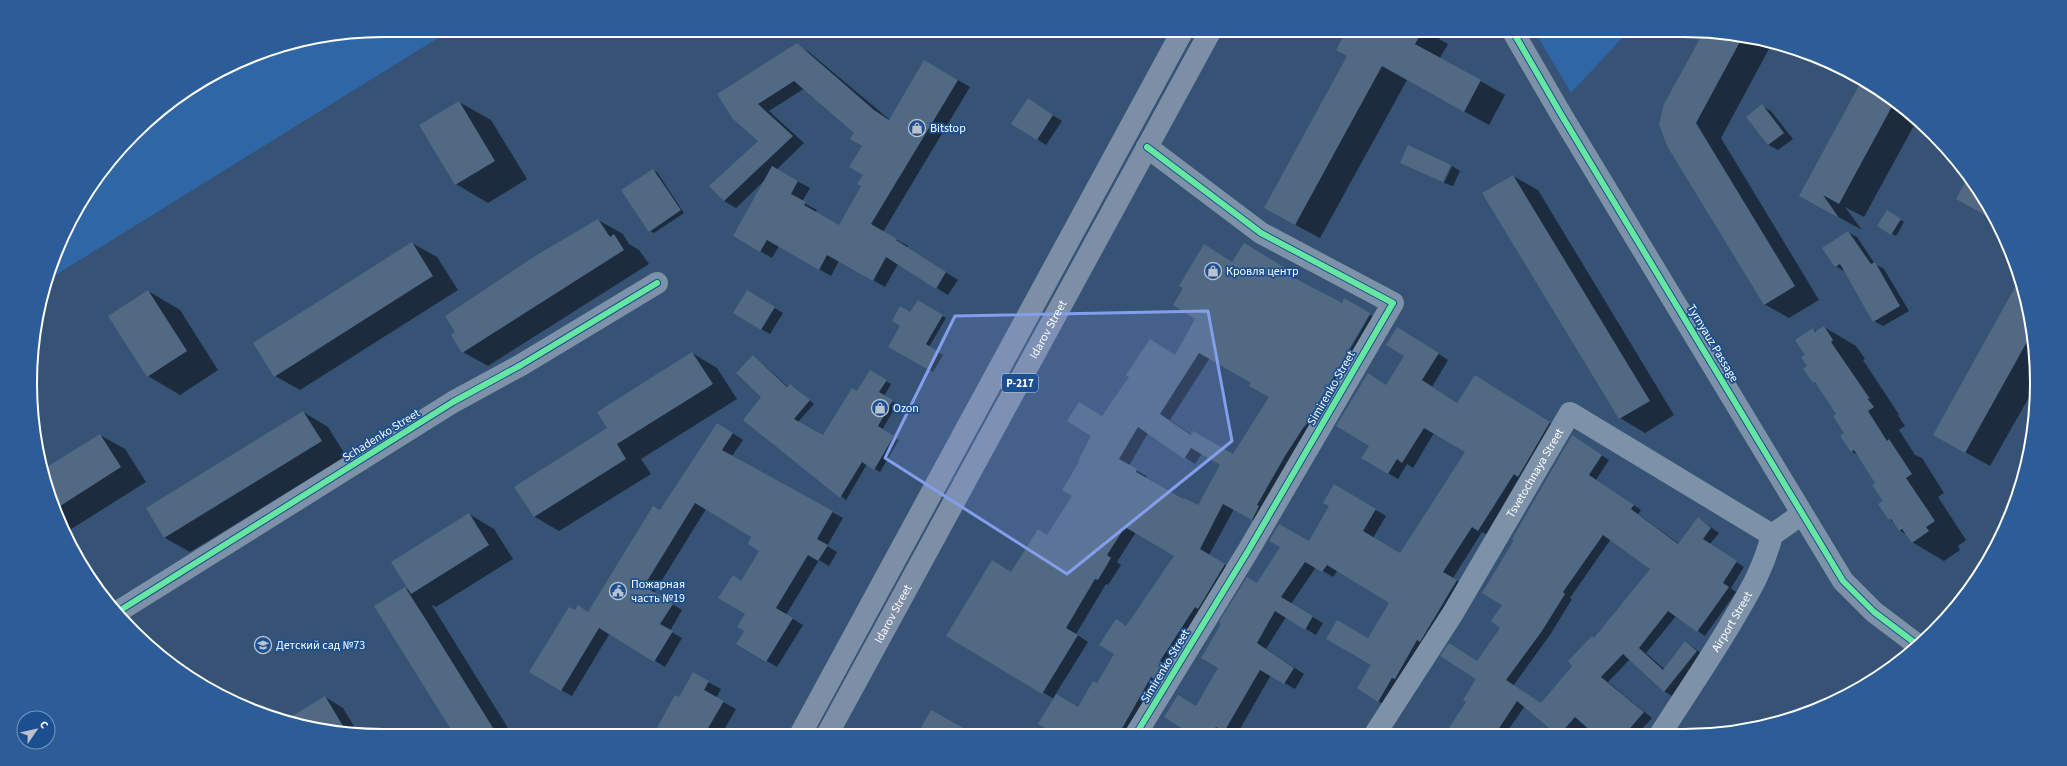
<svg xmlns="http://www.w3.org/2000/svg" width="2067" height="766" viewBox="0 0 2067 766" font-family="'Source Sans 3',sans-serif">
  <rect width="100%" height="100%" fill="#365274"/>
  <!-- green -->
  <path fill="#2f66a5" d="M383 30H451L46 281 49 269 77 207 150 117 206 77 269 49Z
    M1534 30H1620L1624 36 1571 93Z"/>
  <!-- shadow -->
  <path fill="#0007" fill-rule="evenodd" d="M1348 30H1444L1439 39 1448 44 1440 58 1505 95 1489 125 1407 80 1320 238 1290 222 1348 55Z
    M1704 33 1758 40 1770 47 1721 138 1819 300 1789 318 1764 304 1665 105Z
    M797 45 809 52 890 120 925 61 970 87 883 232 908 246 907 248 958 280 948 295 898 264 885 287 839 261 831 276 779 246 772 258 734 236 765 180 736 208 724 201 759 141 734 118ZM805 88 856 132 864 146 863 186 840 226 815 213 817 210 802 202 810 188 776 170 804 143 769 111Z
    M1863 81 1899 103 1917 120 1864 217 1845 207 1862 230 1800 196Z
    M459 102 491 120 527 179 488 203 456 184Z
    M1037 105 1062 121 1046 145 1037 139Z
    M1762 106 1771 111 1793 139 1778 150 1769 145 1748 117Z
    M1452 166 1460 171 1453 186 1444 183Z
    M653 170 657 172 684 213 654 233 650 231Z
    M1513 176 1538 190 1674 415 1645 433 1620 418 1484 194Z
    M1969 178 1990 207 1996 220 1957 198Z
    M1887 212 1904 222 1896 236 1878 226Z
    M598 220 623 234 629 244 639 250 649 264 488 366 463 352Z
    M1848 232 1857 237 1875 264 1884 269 1909 311 1883 326 1874 321 1845 272 1836 266Z
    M412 243 437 257 458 290 300 390 275 376Z
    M1254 250 1297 276 1295 279 1304 426 1305 427 1370 315 1380 320 1263 525 1234 509 1209 555 1235 571 1133 734H1058L1040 724 1054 699 948 635 1048 536 1074 496 1081 462 1103 417 1175 356 1233 263ZM1210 358 1252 383 1270 396 1234 455 1192 435 1170 420ZM1148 433 1195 464 1202 453 1222 464 1198 506 1183 500 1146 478 1147 476 1129 466ZM1136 532 1176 555 1127 627 1115 654 1097 684 1079 709 1055 695 1088 642 1076 634 1106 584 1108 585 1121 565 1117 562Z
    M2021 280 2034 337 2036 385 1990 466 1935 435Z
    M148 291 180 310 218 370 180 395 148 376Z
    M756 297 783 313 770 334 761 329Z
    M918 301 946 318 929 347 943 355 933 372 890 346Z
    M1824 327 1856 346 1865 359 1863 360 1900 416 1897 414 1905 426 1899 430 1915 455 1922 458 1944 493 1938 497 1966 540 1958 546 1960 550 1944 561 1912 542 1907 535 1899 530 1890 519 1876 483 1858 455 1851 451 1837 414 1819 386 1814 382 1806 355 1813 329 1817 332Z
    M1408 334 1448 360 1432 387 1458 404 1486 382 1560 429 1489 536 1482 532 1453 578 1467 587 1388 707 1378 701 1369 639 1391 602 1337 571 1333 577 1316 567 1291 604 1323 623 1316 635 1286 617 1266 649 1304 674 1295 689 1271 675 1237 734H1181L1219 668 1257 584 1309 543 1331 506 1335 486 1386 516 1373 538 1400 554 1467 452 1434 433 1413 468 1407 464 1398 479 1388 473 1370 446 1387 386 1406 355Z
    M692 353 717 368 737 399 641 459 651 474 559 531 535 517 516 487 608 428Z
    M754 356 788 387 790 385 795 388 814 404 798 422 823 437 858 392 870 371 891 384 884 396 897 404 882 430 899 440 880 472 867 464 846 500 744 420 763 397Z
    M303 412 328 427 346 456 190 552 165 538 147 508Z
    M728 430 743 440 732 456 843 518 827 546 837 552 829 566 819 560 786 615 803 625 777 667 738 644 746 631V614L742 582 761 550 753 537 706 509 654 593 682 610 670 631 682 638 665 667 610 633 572 696 561 690 575 611 589 613 661 511Z
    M100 435 125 449 146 482 65 533 57 518 43 471Z
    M1580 441 1609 460 1596 480 1641 510 1638 514 1679 544 1698 518 1719 533 1710 544 1744 567 1731 588 1736 592 1705 636 1676 616 1646 653 1664 669 1686 642 1705 656 1672 696 1664 691 1630 659 1608 682 1652 718 1638 733H1557L1525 706 1506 733 1446 734 1467 702 1478 679 1477 662 1502 627 1503 605ZM1611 539 1651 568 1542 704 1513 686 1550 635 1572 599 1570 598Z
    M469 514 494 529 513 559 436 607 431 604 513 736H456L405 588 410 591Z
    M693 674 721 689 716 698 736 709 721 735H664L679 699Z
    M325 697 343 708 358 733 286 722Z
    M921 731 974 735H911Z"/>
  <!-- building -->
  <path fill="#526984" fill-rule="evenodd" d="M1347 30H1423L1415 44 1481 80 1464 112 1382 66 1295 225 1264 208 1347 56 1336 50Z
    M1703 33 1742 38 1696 123 1795 286 1764 305 1667 146 1659 124 1664 104Z
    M797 43 874 110 889 120 924 60 958 80 871 224 897 239 896 240 946 272 936 289 886 257 873 281 827 255 819 270 767 240 760 252 733 236 772 166 798 181 791 194 806 202 804 205 839 225 861 186 857 184 863 175 849 167 862 146 850 139 854 133 794 81 758 104 793 136 724 201 709 186 758 141 733 119 717 94Z
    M1862 80 1895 101 1839 204 1823 195 1839 218 1799 196Z
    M1028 98 1053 115 1037 140 1011 124Z
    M459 101 495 161 455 185 419 125Z
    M1762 104 1784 133 1768 145 1746 117Z
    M1408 145 1451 165 1443 182 1400 163Z
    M653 169 681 210 649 232 621 190Z
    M1513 175 1650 401 1619 419 1482 193Z
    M1968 177 1990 207 1996 221 1956 199Z
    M1887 210 1901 219 1891 235 1877 226Z
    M598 219 610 237 614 234 624 250 462 353 451 335 455 332 445 316 535 256Z
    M1848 231 1871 264 1875 262 1900 306 1873 322 1840 264 1835 267 1822 248Z
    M412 242 433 276 274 377 253 343Z
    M1244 243 1287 269 1285 273 1342 303 1344 298 1370 313 1307 422 1285 456 1257 505 1259 506 1252 520 1223 504 1200 549 1225 564 1198 609 1195 607 1160 661 1164 664 1154 679 1151 677 1119 734H1056L1038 724 1056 694 1078 707 1093 681 1097 683 1114 654 1099 645 1116 619 1126 626 1174 556 1125 527 1107 555 1111 558 1098 580 1095 579 1066 628 1078 635 1042 694 946 636 992 560 1011 572 1038 529 1047 535 1072 496 1062 490 1079 462 1078 461 1091 436 1067 421 1079 402 1102 416 1129 377 1126 375 1150 339 1175 355 1195 319 1173 305 1183 288 1179 286 1204 244 1232 262ZM1199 353 1251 383 1249 386 1269 397 1233 454 1193 431 1191 435 1160 414ZM1138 427 1184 459 1191 448 1220 465 1198 505 1184 498 1183 499 1136 472 1137 469 1119 459Z
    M2020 278 2033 331 1965 453 1933 435Z
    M148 290 187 351 147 377 108 316Z
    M747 290 775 307 761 330 733 313Z
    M918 300 943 315 926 344 939 352 929 370 888 347 900 326 892 321 900 306 910 312Z
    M1824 326 1833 340 1831 342 1870 399 1867 398 1874 407 1868 411 1887 441 1889 439 1912 474 1906 478 1935 521 1926 527 1929 531 1912 543 1902 529 1899 531 1891 519 1889 520 1878 504 1883 501 1872 485 1875 483 1854 450 1851 452 1840 436 1844 433 1833 416 1836 414 1815 382 1813 383 1803 369 1807 366 1801 357 1805 355 1795 340 1813 328 1815 332Z
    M1397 327 1439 353 1422 380 1457 403 1475 375 1550 422 1518 477 1514 474 1478 531 1472 527 1443 572 1457 580 1420 642 1417 640 1395 679 1392 678 1378 702 1357 688 1371 665 1326 639 1337 620 1368 638 1389 603 1327 565 1322 572 1305 562 1281 597 1313 616 1305 630 1275 611 1257 643 1294 668 1284 684 1260 670 1224 732 1216 727 1211 734H1191L1164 717 1178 695 1196 706 1218 668 1201 658 1221 624 1219 622 1247 577 1257 583 1280 547 1269 541 1279 524 1309 541 1329 506 1323 503 1334 484 1376 509 1363 531 1400 553 1465 452 1424 428 1402 463 1397 459 1388 474 1361 458 1369 446 1336 426 1368 373 1386 385 1404 356 1386 345Z
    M692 352 713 384 617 444 626 459 534 517 514 487 607 428 597 412Z
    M753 355 787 387 790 384 810 400 794 419 823 435 852 388 857 391 870 370 887 380 879 392 893 400 878 426 894 436 874 470 862 462 840 498 743 420 761 397 736 373Z
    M303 411 322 441 164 538 146 508Z
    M717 423 733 433 722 450 833 511 817 539 828 545 818 561 808 555 776 608 793 618 766 662 736 644 744 631 737 627 745 614 718 598 733 575 741 581 759 551 748 544 751 537 695 503 644 586 673 604 660 624 673 631 654 662 599 628 561 691 529 672 569 607 575 610 578 605 588 612 653 506 660 510Z
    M100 434 121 467 54 510 42 470Z
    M1572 435 1602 455 1589 475 1634 505 1631 509 1678 544 1698 517 1711 528 1703 539 1737 561 1723 583 1729 587 1697 632 1668 611 1639 648 1663 670 1685 641 1697 651 1664 692 1623 654 1601 677 1644 712 1626 733H1593L1575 717 1561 733H1555L1517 701 1496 733 1445 734 1466 702 1463 700 1476 679 1440 656 1449 643 1477 661 1500 628 1491 621 1502 605 1482 593 1514 540 1512 539ZM1603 535 1650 569 1594 638 1592 636 1568 661 1572 666 1541 703 1506 680 1542 631 1565 594 1563 592Z
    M469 513 489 545 411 594 391 562Z
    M405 587 428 623 498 736H455L374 606Z
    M693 672 709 681 704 690 724 701 704 735H653L675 695 679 697Z
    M325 696 346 731 291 724 284 721Z
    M931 710 976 735H917Z"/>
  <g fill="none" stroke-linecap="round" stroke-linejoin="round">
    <!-- minor -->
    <g stroke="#7d92a8" stroke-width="22">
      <path d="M1512 30 1562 116 1843 581 1874 612 1919 646"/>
      <path d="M119 611 453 402 521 365 657 283"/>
      <path id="s1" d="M1661 733C1684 697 1708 662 1730 625 1748 594 1763 571 1772 535L1802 514"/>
      <path d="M1136 734 1248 551 1393 303 1261 233 1147 147"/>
      <path id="s2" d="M1375 734 1453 613 1570 413 1772 535"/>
    </g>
    <!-- major -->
    <g stroke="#7d8ea7" stroke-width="22">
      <path d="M800 735 1183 30"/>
      <path id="s3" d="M827 735 1211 30"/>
    </g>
    <!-- cycleway casing -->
    <g stroke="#1b4f8f" stroke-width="8">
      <path id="cycleway" d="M1512 30 1562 116 1843 581 1874 612 1919 646
        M119 611 453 402 521 365 657 283
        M1136 734 1248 551 1393 303 1261 233 1147 147"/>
    </g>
    <!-- cycleway -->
    <use href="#cycleway" stroke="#66e7a1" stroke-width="6"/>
  </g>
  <!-- marked area -->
  <path fill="#839eea" fill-opacity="0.2" stroke="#839eea" stroke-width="3" stroke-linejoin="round" d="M1208 311 1232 441 1067 574 885 458 955 316Z"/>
  <!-- icons -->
  <defs>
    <g id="shop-ring" transform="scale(0.9)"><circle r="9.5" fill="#1b4f8f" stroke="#b9c2ce" stroke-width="1.5"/><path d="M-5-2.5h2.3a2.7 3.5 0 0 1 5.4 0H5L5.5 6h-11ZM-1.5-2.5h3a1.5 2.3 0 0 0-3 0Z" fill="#b9c2ce"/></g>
    <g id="civic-ring" transform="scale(0.9)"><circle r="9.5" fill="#1b4f8f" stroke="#b9c2ce" stroke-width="1.5"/><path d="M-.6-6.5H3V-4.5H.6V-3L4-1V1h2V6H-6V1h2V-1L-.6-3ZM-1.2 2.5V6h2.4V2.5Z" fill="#b9c2ce"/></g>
    <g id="school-ring" transform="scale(0.9)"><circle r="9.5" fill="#1b4f8f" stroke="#b9c2ce" stroke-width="1.5"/><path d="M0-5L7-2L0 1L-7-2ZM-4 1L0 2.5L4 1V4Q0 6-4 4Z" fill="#b9c2ce"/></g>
  </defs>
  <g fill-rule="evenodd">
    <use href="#shop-ring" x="917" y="128"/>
    <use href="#shop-ring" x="1213" y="271"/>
    <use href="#shop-ring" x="880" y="408"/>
    <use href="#civic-ring" x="618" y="591"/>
    <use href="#school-ring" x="263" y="645"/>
  </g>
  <g text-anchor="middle" stroke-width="3.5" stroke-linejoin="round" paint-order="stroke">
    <!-- shield labels -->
    <rect fill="#1b4f8f" stroke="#bbcadd" stroke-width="1" x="1002" y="374" width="36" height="18" rx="3"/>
    <g font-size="11" font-weight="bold" fill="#fff">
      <text x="1020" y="387">Р-217</text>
    </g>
    <!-- poi labels -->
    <g font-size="12" fill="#fff" stroke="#1b4f8f" text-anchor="start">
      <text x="930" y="132">Bitstop</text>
      <text x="1226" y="275">Кровля центр</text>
      <text x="893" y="412">Ozon</text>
      <text x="631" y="588">Пожарная<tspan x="631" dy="14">часть №19</tspan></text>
      <text x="276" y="649">Детский сад №73</text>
    </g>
    <!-- street labels -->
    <g font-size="12" fill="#fff" stroke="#1b4f8f">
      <text dy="4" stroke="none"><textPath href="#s3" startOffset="462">Idarov Street</textPath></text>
      <text transform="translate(1713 343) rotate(59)" y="4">Tyrnyauz Passage</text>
      <text transform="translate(1331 388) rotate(-60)" y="4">Simirenko Street</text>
      <text transform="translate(381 435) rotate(-32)" y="4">Schadenko Street</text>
      <text dy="4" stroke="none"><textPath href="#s2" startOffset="306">Tsvetochnaya Street</textPath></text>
      <text dy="4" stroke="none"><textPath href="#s3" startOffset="138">Idarov Street</textPath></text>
      <text dy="4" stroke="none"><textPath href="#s1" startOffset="132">Airport Street</textPath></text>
      <text transform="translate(1165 666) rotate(-59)" y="4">Simirenko Street</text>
    </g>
  </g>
  <!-- crop -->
  <path d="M0 0H2067V766H0ZM383 37H1684A346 346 0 0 1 2030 383V383A346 346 0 0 1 1684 729H383A346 346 0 0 1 37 383V383A346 346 0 0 1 383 37Z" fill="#2d5d98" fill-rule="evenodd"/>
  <path fill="none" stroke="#fff" stroke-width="2" d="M383 37H1684A346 346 0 0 1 2030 383V383A346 346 0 0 1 1684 729H383A346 346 0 0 1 37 383V383A346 346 0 0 1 383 37Z"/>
  <!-- north arrow -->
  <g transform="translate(36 730) rotate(56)"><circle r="19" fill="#1b4f8f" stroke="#7695bc"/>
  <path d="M0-3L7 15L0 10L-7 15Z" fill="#b9c2ce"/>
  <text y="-6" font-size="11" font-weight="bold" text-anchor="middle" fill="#ffffff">С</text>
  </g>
</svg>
